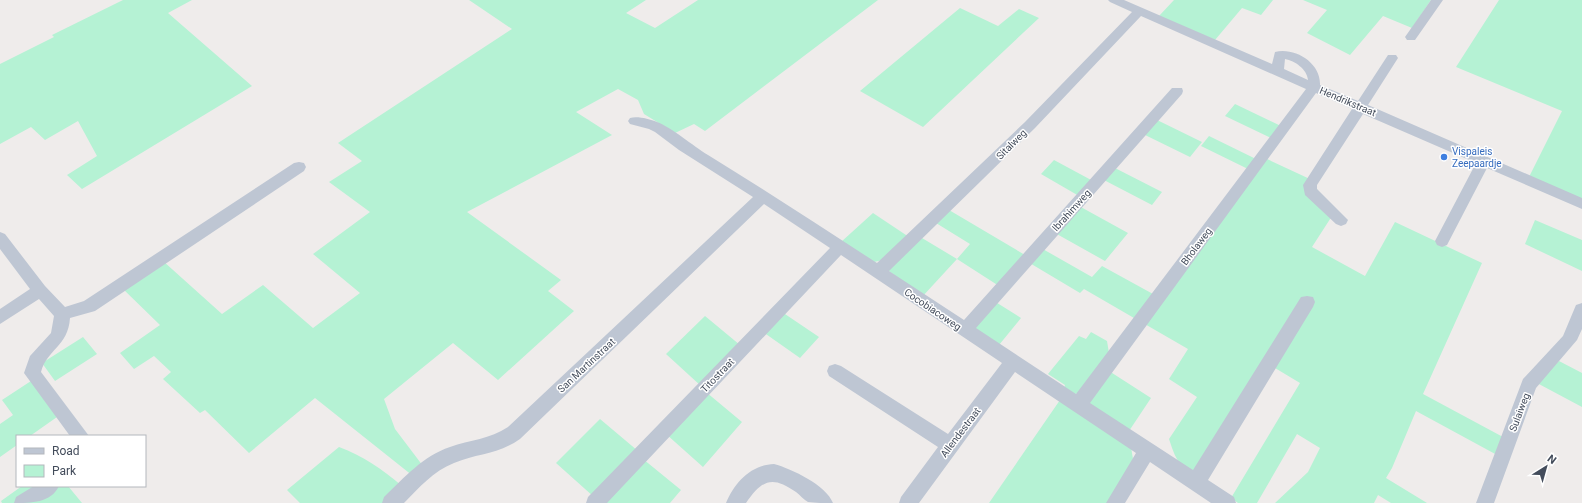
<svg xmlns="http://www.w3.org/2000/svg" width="1582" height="503" viewBox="0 0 1582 503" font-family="Roboto,sans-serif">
  <rect width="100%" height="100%" fill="#efeceb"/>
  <!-- green -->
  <path fill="#b5f2d4" d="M123 0H192L168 13 252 86 82 189 67 175 97 156 78 121 45 140 31 127 0 144V64L54 37 52 35Z
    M469 0H646L626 13 655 28 698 0H878L705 131 694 124 675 133 644 114 638 100 618 89 576 112 612 135 467 212 561 280 548 291 574 311 498 380 453 343 384 399 395 429 423 466 413 476 315 398 249 453 205 410 200 413 163 379 171 372 154 356 134 369 120 353 160 325 122 288 163 261 222 314 263 285 313 328 360 293 313 254 370 212 329 182 362 161 338 143 512 29Z
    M1174 0H1273L1261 15 1242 8 1215 40 1159 16Z
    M1303 0H1431L1412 28 1383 16 1350 55 1307 33 1327 10Z
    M1499 0H1582V200L1529 177 1562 111 1456 67Z
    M960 8 998 26 1019 9 1039 18 923 127 860 91Z
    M1235 104 1281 126 1271 138 1225 116Z
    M1155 119 1202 142 1190 157 1143 134Z
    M1209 136 1256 159 1248 169 1201 146Z
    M1267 159 1312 180 1332 216 1312 247 1365 276 1395 222 1482 263 1423 394 1503 437 1497 455 1416 411 1392 468 1386 478 1427 503H1391L1378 495 1374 503H1275L1308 472 1320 448 1297 434 1257 503H1238L1231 498 1300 383 1275 368 1204 477C1179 465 1178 466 1169 439L1197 397 1169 379 1188 349 1143 323Z
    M1054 160 1093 181 1079 196 1041 174Z
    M1113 167 1162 192 1152 205 1102 179Z
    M1079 206 1128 233 1105 261 1055 233Z
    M949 210 1025 255 999 286 957 259 922 297 889 271V269L922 238 957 259 970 244 936 223Z
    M873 213 909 237 883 260 874 262 841 242Z
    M1535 220 1582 240V271L1525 244Z
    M1041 248 1092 277 1102 266 1153 294 1134 318 1084 289 1080 293 1028 262Z
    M994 301 1021 318 999 345 975 330 974 325Z
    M782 312 819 337 800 358 763 332Z
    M705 316 740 345 701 386 666 354Z
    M1091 332 1107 341 1109 353 1079 393 1075 394 1064 388 1065 385 1048 374 1079 336 1086 339Z
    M83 337 97 354 55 381 42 363Z
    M1559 361 1582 373V407L1537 383Z
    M1109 371 1151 398 1129 431 1090 405V402Z
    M31 381 57 417 30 436H17V445L0 457V424L13 415 2 400Z
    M706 392 742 422 703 467 666 434Z
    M1060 400 1131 447 1133 459 1108 503H989Z
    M600 419 638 451 594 497 556 463Z
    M339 447C363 456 382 469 402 486L384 503H300L287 490Z
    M643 459 681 490 670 503H599Z
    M22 486H68L82 503H2L1 501Z"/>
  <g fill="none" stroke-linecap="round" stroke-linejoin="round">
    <!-- minor -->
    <path fill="#bec6d3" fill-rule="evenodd" d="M1108 0H1124L1272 64 1275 52C1295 47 1321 63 1320 85L1358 101 1388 55H1396L1398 58 1368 105 1582 198V209L1487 168 1447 245 1442 247 1437 245 1435 241 1476 163 1363 114 1317 185V189L1348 220 1346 224 1341 226 1336 224 1305 195 1303 185 1352 109 1316 93 1090 403 1193 470 1301 297 1307 296 1313 297 1315 302 1313 307 1208 480 1234 497 1236 503H1211L1150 462 1125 503H1106L1136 453 1015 372 919 503H899L901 497 938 447 829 376 827 371 829 366 835 364 841 366 948 434 1002 363 841 255 607 503H586L588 497 830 248 764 204 520 439C497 455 478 453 454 463 433 471 419 488 404 503H382L384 497C405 477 423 456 450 447 470 440 490 439 508 427L753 197 679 150 655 132 649 129 630 124 628 121 630 118C638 116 649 119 657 122 671 127 693 146 708 155 765 190 821 227 877 263L1025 122 1132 12 1110 2ZM1141 16 1306 89 1076 394 976 328 1182 94 1183 91 1182 88H1172L964 320 889 271 1035 128ZM1285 59C1295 61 1307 69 1308 80L1284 69Z
      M1431 0H1443L1415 40H1407L1405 37Z
      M299 162 304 163 306 167 304 171 95 311 70 318C68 347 47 349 41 372L89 436H70L24 373 30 356 51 333 54 316 39 299 0 324V309L30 289 0 249V232L5 234 45 286 65 307 84 301 294 163Z
      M1582 303V329L1577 340 1536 388 1494 503H1476L1523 379 1563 336 1576 305Z
      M774 464C792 469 826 485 833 503 826 503 814 503 808 502 804 500 800 495 796 492 772 475 762 480 746 503H726C735 482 751 465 774 464Z
      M34 486H59C51 503 31 503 14 503L16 497Z"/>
  </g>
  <!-- markers -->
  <circle fill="#3f7fe0" stroke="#fff" stroke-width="1.5" cx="1444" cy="157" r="4"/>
  <g text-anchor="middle" stroke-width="3" stroke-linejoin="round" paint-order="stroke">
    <!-- street labels -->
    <g font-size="10" fill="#434c5b" stroke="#fff">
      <text transform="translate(1348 101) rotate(23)" y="4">Hendrikstraat</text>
      <text transform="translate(1011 144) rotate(-45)" y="4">Sitalweg</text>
      <text transform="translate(1071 210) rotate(-48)" y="4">Ibrahimweg</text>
      <text transform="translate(1196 246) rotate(-53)" y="4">Bholaweg</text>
      <text transform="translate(933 309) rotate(34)" y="4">Cocobiacoweg</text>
      <text transform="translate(586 365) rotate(-43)" y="4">San Martinstraat</text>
      <text transform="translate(717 375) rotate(-46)" y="4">Titostraat</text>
      <text transform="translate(1519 412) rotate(-69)" y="4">Sulaiweg</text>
      <text transform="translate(960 432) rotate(-53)" y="4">Allendestraat</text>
    </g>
    <!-- shop labels -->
    <g font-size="10" fill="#366cbe" stroke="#fff" text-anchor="start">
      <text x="1452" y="155">Vispaleis<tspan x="1452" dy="12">Zeepaardje</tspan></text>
    </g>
  </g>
  <!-- legend -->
  <rect x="16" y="435" width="130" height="52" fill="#ffffff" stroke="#b4b7bd"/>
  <rect x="24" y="448" width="20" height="6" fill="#bec6d3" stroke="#b4b7bd"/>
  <text x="52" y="455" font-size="12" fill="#434c5b">Road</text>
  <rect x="24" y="465" width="20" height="12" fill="#b5f2d4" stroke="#b4b7bd"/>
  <text x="52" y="475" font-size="12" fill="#434c5b">Park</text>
  <!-- north arrow -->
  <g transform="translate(1546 467) rotate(37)" stroke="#ffffff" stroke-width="3" paint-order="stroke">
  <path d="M0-3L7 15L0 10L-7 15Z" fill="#434c5b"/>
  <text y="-6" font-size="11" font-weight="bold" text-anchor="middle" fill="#434c5b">N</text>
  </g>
</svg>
